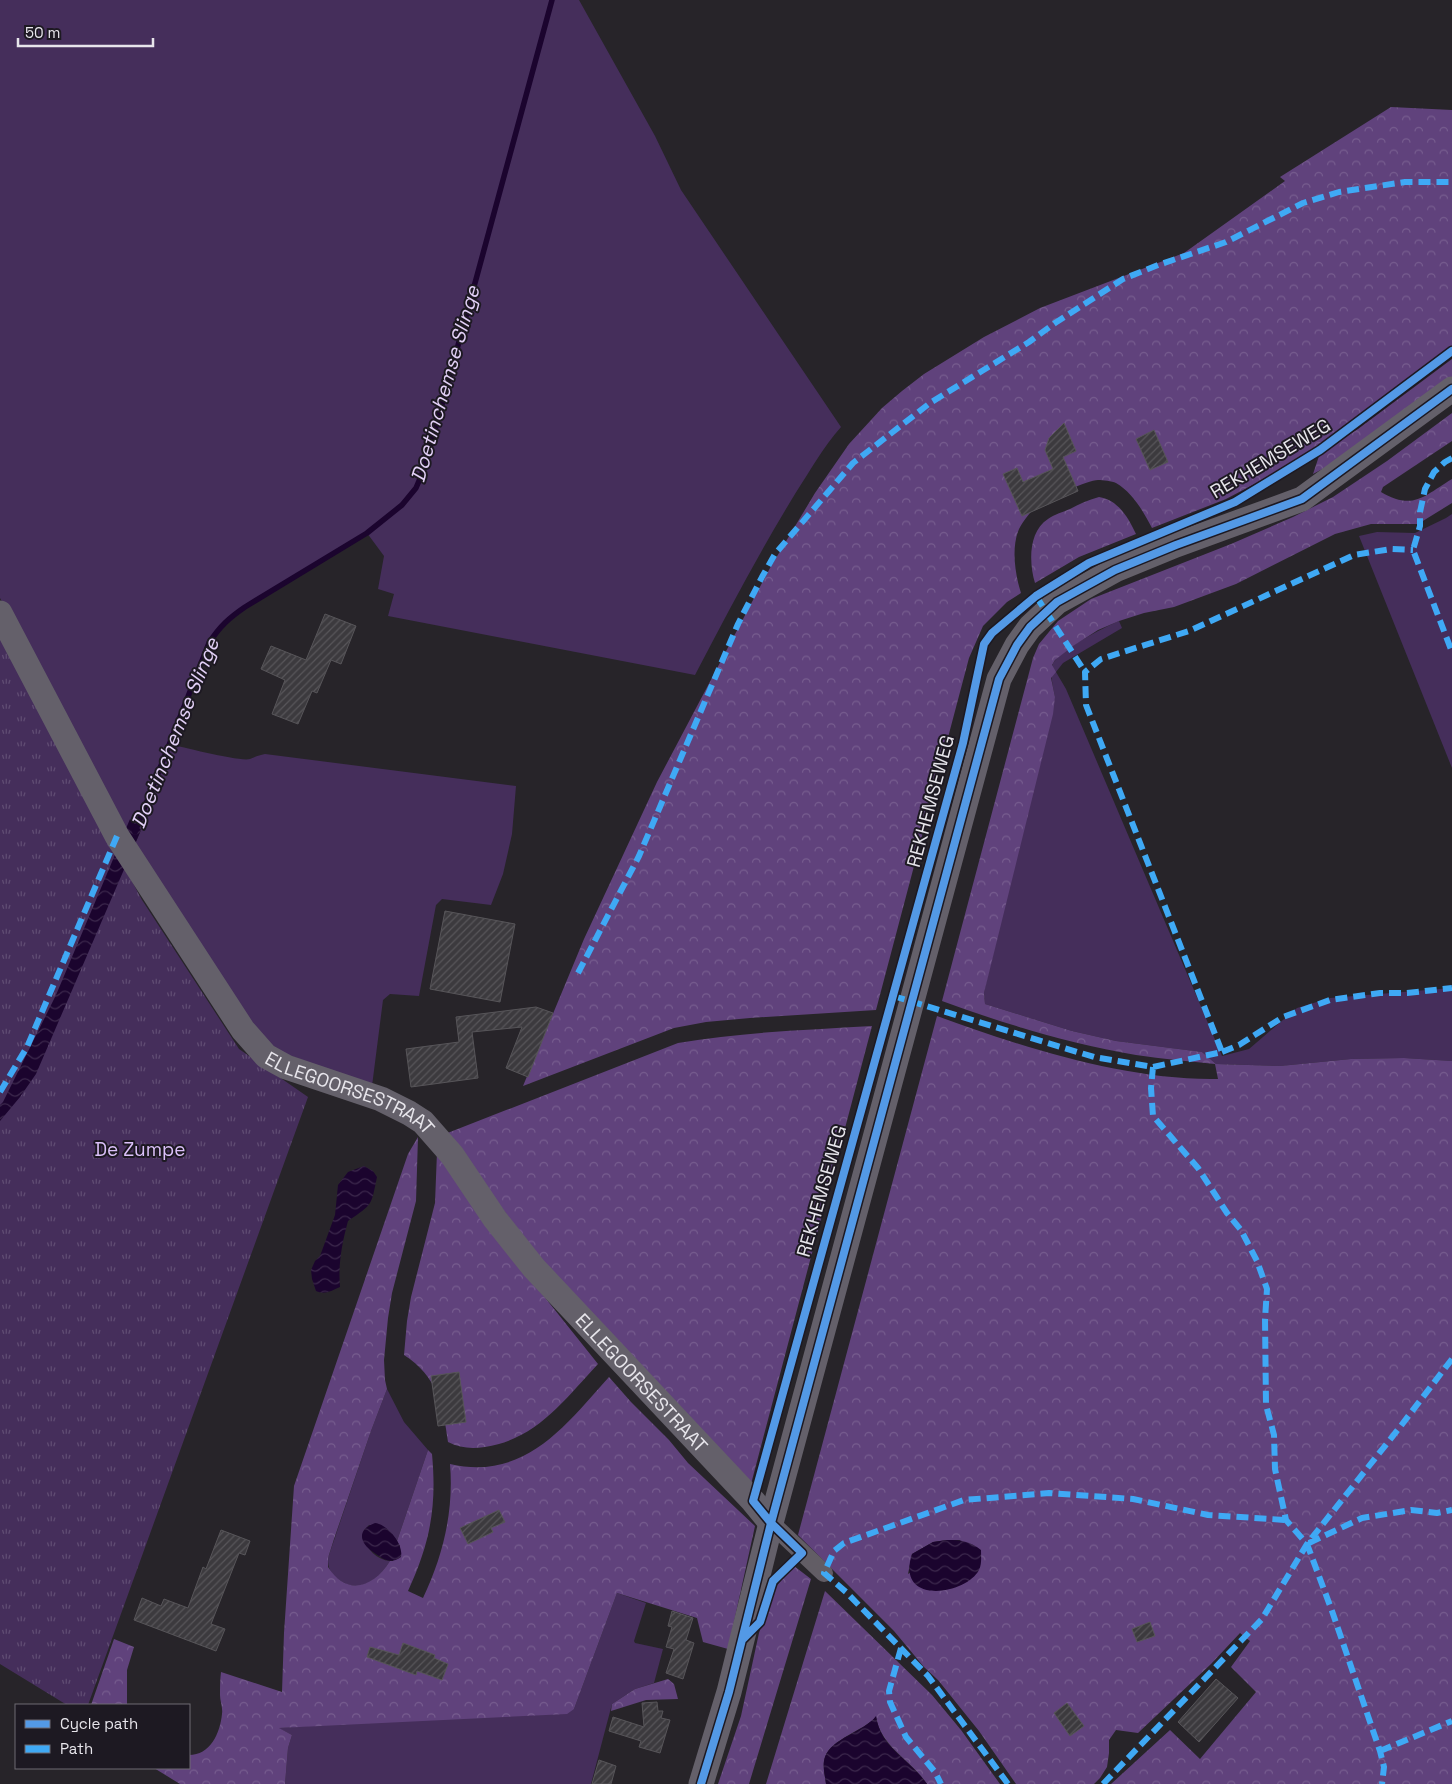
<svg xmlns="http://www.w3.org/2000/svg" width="1452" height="1784" viewBox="0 0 1452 1784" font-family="'Space Grotesk',sans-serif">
  <defs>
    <pattern id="forest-crowns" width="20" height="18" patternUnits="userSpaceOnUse" patternTransform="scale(1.25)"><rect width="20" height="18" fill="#60427c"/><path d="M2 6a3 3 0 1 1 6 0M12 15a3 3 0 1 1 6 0" fill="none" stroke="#775d8f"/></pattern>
    <pattern id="park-tufts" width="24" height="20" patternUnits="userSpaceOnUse" patternTransform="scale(1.25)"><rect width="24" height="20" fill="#452e5b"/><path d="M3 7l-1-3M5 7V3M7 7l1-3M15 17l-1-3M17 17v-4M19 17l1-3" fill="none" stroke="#604c73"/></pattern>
    <pattern id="water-waves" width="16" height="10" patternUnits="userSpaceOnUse" patternTransform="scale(1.25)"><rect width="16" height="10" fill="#1b042e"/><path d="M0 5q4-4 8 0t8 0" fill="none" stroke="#3c284c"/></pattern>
    <pattern id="building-hatch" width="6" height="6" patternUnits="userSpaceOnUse" patternTransform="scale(1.25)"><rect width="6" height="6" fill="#3c3a3e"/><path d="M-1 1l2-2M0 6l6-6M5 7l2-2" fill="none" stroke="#58565a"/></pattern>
  </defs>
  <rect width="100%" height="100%" fill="#272429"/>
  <!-- grass -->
  <path fill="#452e5b" d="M0 0H579L655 136 681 190 841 427C823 447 810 471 795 494 759 553 727 614 695 675L388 616 394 594 378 589 384 556 367 533 245 607C229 618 220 626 209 643L169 744C183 747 240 762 250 759 255 757 259 755 265 754L516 786 512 834 503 874 491 905 442 899 436 905 419 996 390 994 383 1000 372 1086 264 1046 135 844 141 830 131 820 126 829 67 725 0 598Z
    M1452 514V768L1359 536 1377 532 1415 533 1446 518Z
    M1119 621 1122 628 1063 663 1056 672 1066 689 1222 1056 1249 1049 1297 1008 1330 998 1452 988V1061L1404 1058 1351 1059 1280 1066 1216 1064 1202 1052 1116 1041 1072 1031 985 1004 984 993 986 983 1055 697C1053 687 1050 676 1052 666 1056 651 1105 627 1119 621Z
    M387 1389 404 1422 428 1450 397 1541 387 1529 369 1525 364 1530 362 1537C367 1549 377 1560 390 1561 378 1580 359 1595 338 1579 330 1573 328 1568 328 1558L371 1431Z
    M617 1593 646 1603 634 1641 635 1643 663 1649 654 1683 635 1689 612 1704 591 1784H285L288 1748 292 1735 278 1728 574 1709Z"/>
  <!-- forest -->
  <path fill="url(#forest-crowns)" fill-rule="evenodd" d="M1391 107 1452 110V348L1312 450 1262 480 1226 499 1152 528C1143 511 1133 493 1116 483 1112 481 1103 480 1098 480 1088 480 1047 499 1038 505 1031 511 1023 521 1019 529 1011 548 1015 574 1021 593L1007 602 983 626 969 658 876 1010 750 1018 706 1022 674 1028 523 1086 584 939 657 782 770 568 815 493 849 444 882 408 902 391 924 374 984 337 1040 308 1184 253 1285 181 1280 177Z
    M1452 359V385L1336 462 1313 474 1320 453 1358 429Z
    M1452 413V441L1383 487 1381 492C1413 511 1424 496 1452 479V503L1418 524H1371L1335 534 1236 584 1174 607 1144 613 1119 621 1098 630 1073 646 1055 660 1052 665 1056 672 1051 678 1055 697 1053 714 984 993 985 1004 1072 1031 1116 1041 1202 1052 1216 1064 1280 1066 1351 1059 1404 1058 1452 1061V1784H1111L1170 1730 1200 1759 1256 1692 1231 1667 1250 1641 1240 1633 1211 1664 1138 1733 1116 1730 1109 1740V1753L1107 1767 1100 1778 1094 1784H1016L979 1731 938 1680 924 1667 894 1631 798 1535 937 1016C1021 1047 1128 1081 1218 1079L1215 1064C1189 1061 1163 1059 1136 1055 1070 1044 1005 1024 942 1001L1033 658 1039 644 1058 621 1091 599 1231 544 1293 517 1333 497 1387 461ZM947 1540H961L908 1574 912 1554 933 1542Z
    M1099 497C1118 500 1128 517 1136 534L1079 557 1035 583C1029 563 1028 532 1048 519 1055 514 1063 512 1070 509 1079 504 1088 500 1099 497Z
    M872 1026 751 1484 570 1297 445 1134 678 1043C742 1032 807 1030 872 1026Z
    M418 1137 416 1201 392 1293 388 1318 384 1360 385 1380 387 1389 371 1431 334 1539 328 1558V1567C347 1597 374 1587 390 1561H393L400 1546 397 1541 428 1450 432 1454C437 1507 430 1543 408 1591L423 1598C443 1556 454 1511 450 1464 525 1481 565 1426 609 1377L631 1402 669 1440 688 1463 755 1526 728 1649 703 1642 697 1618 617 1593 574 1709 567 1714 279 1728 292 1735 288 1748 285 1784H180L154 1768H189V1755C210 1755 220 1734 222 1714 223 1708 220 1701 220 1695 220 1687 220 1680 221 1672L282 1692 284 1633 294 1486 408 1154Z
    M437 1152 527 1275 598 1364C564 1400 537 1439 485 1447 471 1449 460 1448 448 1442 443 1405 437 1376 404 1355L407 1321 411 1297 435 1203Z
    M794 1566 811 1579 749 1784H718L741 1716 759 1633 773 1590Z
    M825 1591 932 1695 961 1730 1000 1784H927C911 1760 881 1747 876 1717 863 1731 831 1739 825 1757 822 1765 825 1776 826 1784H766Z
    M114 1639 134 1647 127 1670V1705H91Z
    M668 1679 674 1684 678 1699 646 1700 611 1711 612 1704 635 1689Z"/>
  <!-- park -->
  <path fill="url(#park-tufts)" d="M0 634 142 900 239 1049 308 1097 88 1705H67L0 1664Z"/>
  <!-- water -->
  <path fill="url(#water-waves)" d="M130 819 141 830 36 1074 20 1097 0 1121V1105L3 1102 56 995Z
    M364 1166 373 1171 377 1177C371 1206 373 1204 348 1221 342 1243 338 1264 340 1287 331 1291 325 1295 316 1291L312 1279 311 1270 315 1261 320 1256 335 1215 338 1185 348 1172Z
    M375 1523C387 1524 404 1544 401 1557 390 1565 383 1559 373 1552 360 1543 356 1530 375 1523Z
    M947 1540C961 1540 970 1541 981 1550 981 1557 982 1564 979 1570 966 1595 895 1606 912 1554L933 1542Z
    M876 1716C881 1749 909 1758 927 1784H826C825 1776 822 1765 825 1757 832 1738 864 1732 876 1716Z"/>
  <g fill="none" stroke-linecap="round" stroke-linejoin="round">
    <!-- stream -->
    <path stroke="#1b042e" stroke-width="5.5" d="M135 832 209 643C220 626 229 618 245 607L367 533 402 505 416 488 424 469 435 430 552 0"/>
  </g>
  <!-- building -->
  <path fill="url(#building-hatch)" stroke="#575559" d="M1064 423 1076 451 1063 457 1078 491 1022 516 1003 474 1017 468 1023 482 1053 469 1045 450 1049 438Z
    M1154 430 1168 462 1150 470 1136 439Z
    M325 614 356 626 341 664 331 660 317 693 312 691 298 724 272 714 285 680 261 669 271 646 306 660Z
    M445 911 515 924 500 1002 430 989Z
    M536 1007 553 1013 528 1077 506 1068 522 1027 472 1032 478 1078 411 1087 406 1049 459 1042 456 1017Z
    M459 1372 466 1422 438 1426 431 1376Z
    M499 1510 505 1522 491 1528 493 1532 468 1544 460 1528Z
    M221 1530 250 1541 245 1555 239 1553 211 1624 225 1629 216 1651 134 1620 142 1598 161 1606 164 1599 188 1608 203 1567 206 1569Z
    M672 1611 693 1618 686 1640 694 1643 683 1679 666 1673 674 1649 666 1647 672 1627 668 1626Z
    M1150 1622 1155 1636 1137 1642 1132 1629Z
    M403 1643 435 1655 434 1658 448 1664 442 1680 417 1671 416 1675 367 1657 370 1647 399 1655Z
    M1216 1679 1238 1698 1199 1742 1178 1722Z
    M657 1702 658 1711H663L661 1718 670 1720 660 1753 639 1747 641 1741 609 1731 613 1717 644 1727 642 1703Z
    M1067 1703 1084 1726 1070 1736 1054 1713Z
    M599 1760 616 1766 611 1784H592Z"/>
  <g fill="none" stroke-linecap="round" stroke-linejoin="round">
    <!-- street -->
    <path stroke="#625d65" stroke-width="18" d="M771 1523 824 1573"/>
    <!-- secondary -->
    <g stroke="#64606a" stroke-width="25">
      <path id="s1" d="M0 613 117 836 243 1030 266 1056 286 1067 381 1099 409 1113 423 1122 452 1155 495 1219 534 1268 753 1501 771 1523"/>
      <path d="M701 1784 729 1692 771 1523 999 679 1017 645 1030 627 1057 602 1115 570 1176 545 1302 499 1452 389"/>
    </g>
    <!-- quiet -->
    <path stroke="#3fa9f5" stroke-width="6" stroke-dasharray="12 6" stroke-linecap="butt" d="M1452 458 1445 462 1434 472 1425 489 1420 512V526L1413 550 1452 652
      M1036 596 1085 672
      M578 973 639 856 738 624 762 577 775 554 853 463 930 403 1029 342 1055 323 1123 279 1158 265 1226 242 1303 203 1339 192 1405 182H1452
      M893 996 1094 1057 1153 1067 1222 1052 1086 705 1085 672 1101 659 1189 631 1354 555 1391 549 1413 550
      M1222 1052 1239 1045 1283 1017 1330 1000 1380 993H1407L1452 988
      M1153 1067 1151 1088 1153 1116 1198 1168 1227 1213 1241 1230 1257 1261 1267 1289 1265 1319 1266 1405 1274 1435 1275 1469 1286 1520 1307 1544 1332 1611 1380 1751 1384 1767 1382 1784
      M0 1092 27 1047 117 836
      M1309 1543 1362 1518 1411 1510 1437 1513 1452 1510
      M901 1648 889 1691 890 1702 906 1737 935 1772 941 1784
      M1380 1751 1452 1721
      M1008 1784 928 1676 846 1592 824 1573 834 1551 844 1543 964 1500 1049 1493 1133 1499 1208 1515 1286 1520
      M1103 1784 1262 1619 1307 1544 1400 1427 1452 1359"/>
    <!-- cycleway casing -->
    <g stroke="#1d1922" stroke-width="11">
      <path id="cycleway" d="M743 1639 760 1622 773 1581 802 1553 771 1523 753 1501 963 743 984 644 992 633 1036 596 1089 563 1235 502 1320 450 1452 351
        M701 1784 729 1692 771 1523 999 679 1017 645 1030 627 1057 602 1115 570 1176 545 1302 499 1452 389"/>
    </g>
    <!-- cycleway -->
    <use href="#cycleway" stroke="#5399e6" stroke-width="8"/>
  </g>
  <g text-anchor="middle" stroke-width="4" stroke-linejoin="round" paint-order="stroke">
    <!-- street labels -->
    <g font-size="19" fill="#e7e5eb" stroke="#1d1922">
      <text transform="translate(1270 458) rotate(-31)" y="7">REKHEMSEWEG</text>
      <text transform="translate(930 801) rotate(-75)" y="7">REKHEMSEWEG</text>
      <text dy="7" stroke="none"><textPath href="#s1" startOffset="610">ELLEGOORSESTRAAT</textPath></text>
      <text transform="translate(821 1191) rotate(-74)" y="7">REKHEMSEWEG</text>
      <text dy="7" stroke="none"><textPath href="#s1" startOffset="1030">ELLEGOORSESTRAAT</textPath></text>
    </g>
    <!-- park labels -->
    <g font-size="19" fill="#dbc0f9" stroke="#1d1922">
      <text x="140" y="1156">De Zumpe</text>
    </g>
    <!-- water labels -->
    <g font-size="20" font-style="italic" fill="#e3d1f7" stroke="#1d1922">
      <text transform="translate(445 384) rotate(-74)" y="7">Doetinchemse Slinge</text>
      <text transform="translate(175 733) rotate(-68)" y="7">Doetinchemse Slinge</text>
    </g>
  </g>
  <!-- legend -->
  <rect x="15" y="1704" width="175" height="65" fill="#1d1922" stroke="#6e6b72"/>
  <rect x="25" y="1720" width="25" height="8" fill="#5399e6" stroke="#6e6b72"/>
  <text x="60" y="1729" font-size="15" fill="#e7e5eb">Cycle path</text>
  <rect x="25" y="1745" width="25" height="8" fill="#3fa9f5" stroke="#6e6b72"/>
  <text x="60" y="1754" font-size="15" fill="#e7e5eb">Path</text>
  <!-- scale -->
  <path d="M18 38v8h135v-8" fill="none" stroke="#e7e5eb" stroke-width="2.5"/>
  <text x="25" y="38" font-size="15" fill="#e7e5eb" stroke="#1d1922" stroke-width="4" paint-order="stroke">50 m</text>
</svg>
